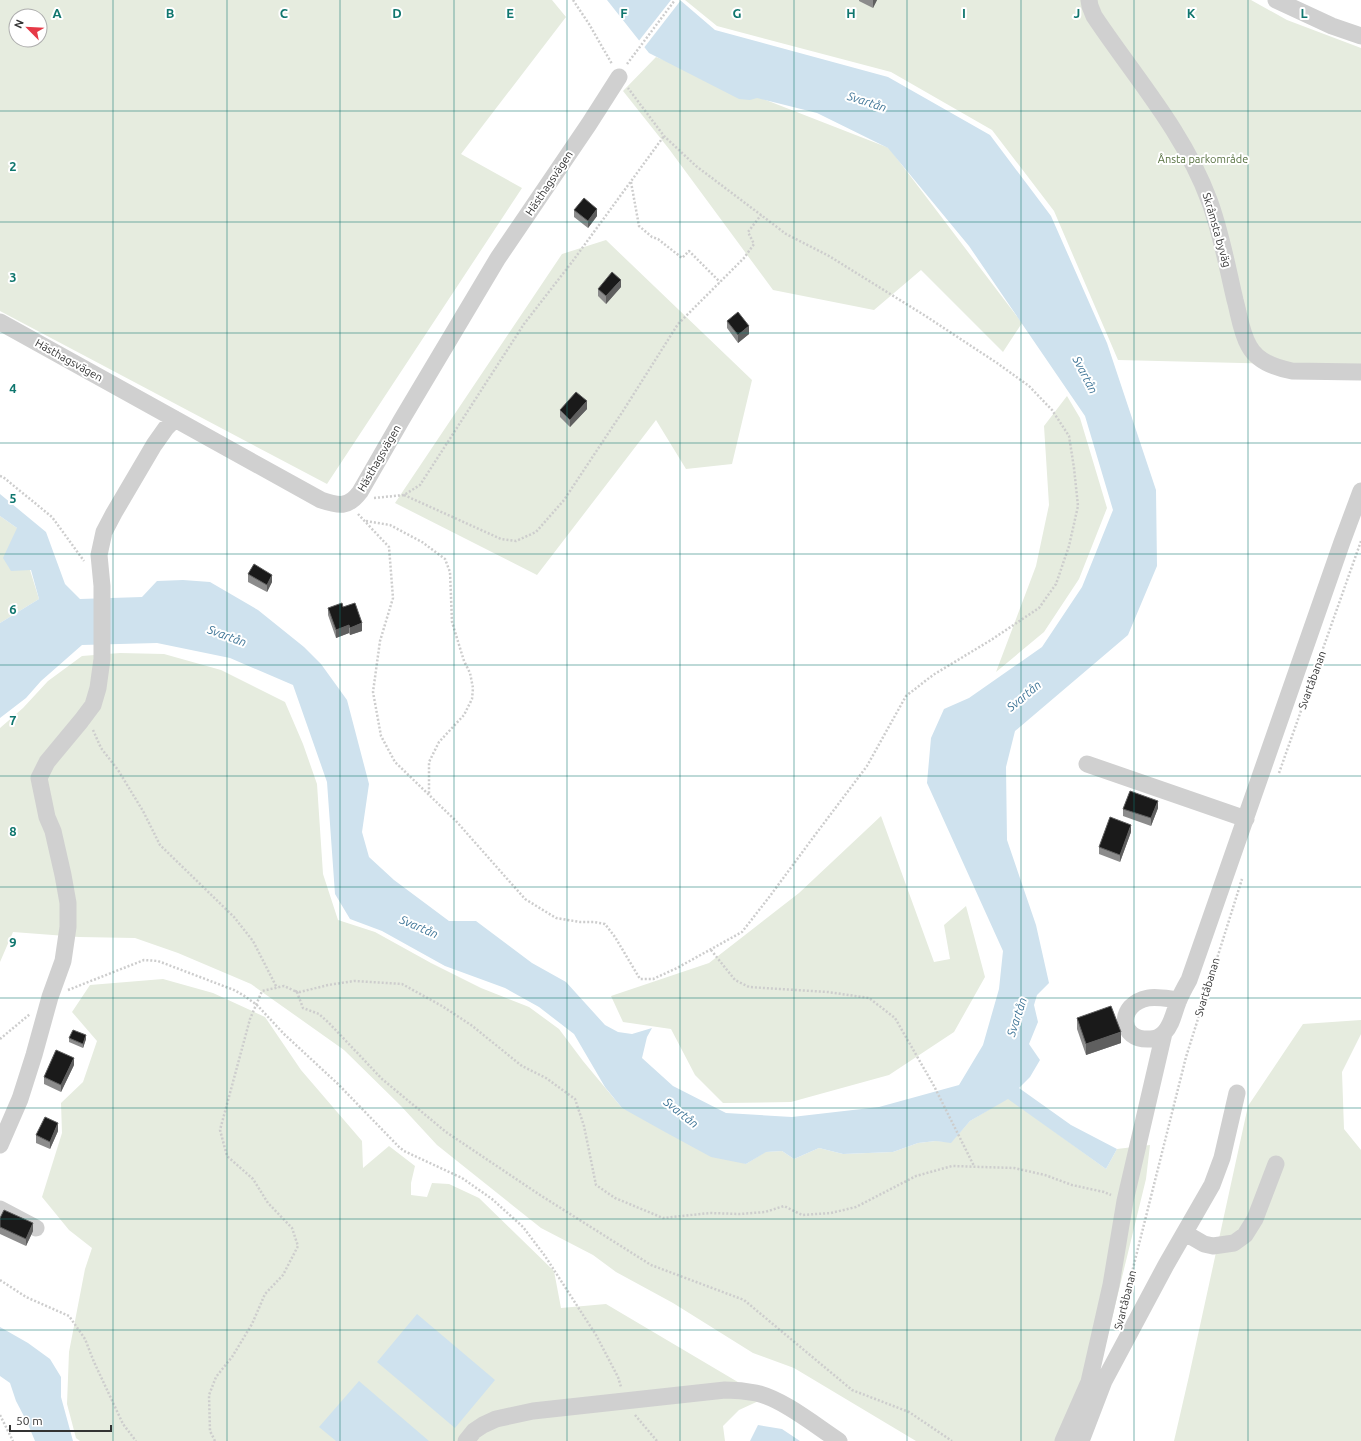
<svg xmlns="http://www.w3.org/2000/svg" width="1361" height="1441" viewBox="0 0 1361 1441" font-family="Ubuntu,sans-serif">
  <rect width="100%" height="100%" fill="#fff"/>
  <!-- green -->
  <path fill="#e6ecdf" fill-rule="evenodd" d="M0 0H552L566 17 461 154 522 188 327 484 0 311ZM16 16H40V40H16Z
    M685 0H1251L1287 20 1361 48V366L1118 360 1054 211 992 130 891 72 717 26Z
    M656 57 889 148 1022 323 1003 352 921 270 874 310 773 290 669 149 623 91Z
    M606 240 752 380 732 464 686 469 656 420 537 575 395 503 562 254Z
    M1067 396 1080 418 1107 508 1079 579 1044 632 996 672 1036 566 1049 505 1044 426Z
    M0 516 17 528 39 599 0 623Z
    M120 653 164 654 221 670 285 702 303 744 317 784 323 874 338 920 375 932 431 963 481 988 529 1007 559 1029 583 1061 622 1108 746 1164 765 1152 782 1151 794 1159 819 1148 843 1154 893 1152 918 1143 936 1141 951 1142 970 1121 1008 1098 1106 1169 1117 1149 1150 1145 1146 1179 1104 1351 1056 1441H916L794 1368 753 1353 673 1303 616 1272 593 1255 541 1228 437 1145 401 1106 344 1050 251 984 178 953 135 938 79 937 13 932 0 962V728L23 708 48 681 82 656Z
    M881 816 934 962 950 959 944 925 966 906 985 977 954 1032 889 1075 791 1102 723 1103 695 1075 671 1029 623 1022 611 996 709 963 799 893Z
    M163 979 213 993 265 1017 301 1070 362 1141 363 1168 389 1146 415 1166 411 1183V1195L427 1197 432 1183 449 1184 479 1198 554 1271 561 1308 606 1304 765 1398 739 1410 723 1426 725 1441H80L76 1438 67 1404 69 1352 85 1269 92 1248 69 1230 42 1197 62 1133 61 1103 83 1082 97 1041 72 1012 90 985Z
    M1361 1020V1034L1342 1072 1344 1129 1361 1150V1441H1174L1189 1376 1248 1106 1303 1024Z"/>
  <!-- water -->
  <path fill="#cfe2ee" d="M607 0H680L715 30 888 77 990 135 1051 216 1107 343 1156 490 1157 566 1128 635 1015 731 1006 767 1007 840 1036 925 1049 983 1037 995 1034 1005 1038 1022 1029 1044 1040 1060 1030 1077 1019 1088 1071 1125 1117 1149 1106 1169 1008 1099 970 1121 951 1143 936 1141 918 1143 893 1152 843 1154 819 1148 794 1159 782 1151 766 1152 746 1164 711 1157 665 1132 622 1108 605 1087 574 1034 539 1007 505 988 445 966 382 931 350 919 335 894 327 782 293 685 230 658 157 643 82 645 41 681 26 698 0 718V623L39 599 31 570 11 571 3 558 17 528 0 516V494L46 532 65 584 80 599 142 597 157 581 183 580 210 582 258 610 304 647 321 664 347 700 369 784 362 832 369 857 394 880 449 921H476L532 963 566 982 605 1025 618 1032 632 1034 652 1028 647 1037 642 1058 673 1086 726 1113 792 1117 879 1107 959 1085 983 1045 999 989 1003 951 927 783 931 738 944 709 969 698 1042 647 1082 587 1113 510 1085 416 969 246 888 148 817 113 757 98 750 100 739 99 649 53Z
    M417 1314 495 1380 455 1428 377 1362Z
    M0 1327 28 1343 50 1359 61 1377V1397L73 1441H35L27 1422 16 1401 10 1383 0 1376Z
    M359 1381 429 1441H336L319 1427Z
    M758 1425 782 1429 800 1441H750Z"/>
  <!-- pier -->
  <path fill="#fff" d="M671 0H681L643 49 638 42Z"/>
  <g fill="none" stroke-linecap="round" stroke-linejoin="round">
    <!-- path -->
    <path stroke="#cdcdcd" stroke-width="2.5" stroke-dasharray="2 2" stroke-linecap="butt" d="M573 0 589 24 612 64
      M627 64 675 0
      M631 182 639 226 652 237 658 239 682 258 689 251 720 282
      M0 476 3 477 52 517 84 561
      M404 495 501 539 516 541 536 532 564 500 623 411 678 324 744 258 754 244 748 232 761 215
      M374 498 404 495 420 485 524 324 572 262 664 136
      M358 514 389 547 393 598 380 641 373 692 381 736 395 762 456 821 525 899 556 918 580 922H594L605 924 615 937 640 979H653L677 968 742 932 770 896 815 835 867 766 906 696 933 675 991 640 1039 608 1056 584 1069 546 1078 506 1074 468 1069 436 1052 410 1029 386 997 363 924 315 829 256 786 234 761 215 696 166 664 136 628 88
      M366 521 390 525 422 542 445 559 450 572 452 622 464 661 470 673 473 688 472 699 464 715 439 742 429 762V794
      M93 730 101 748 118 770 143 811 160 845 234 917 253 941 277 988
      M1279 773 1361 541
      M711 950 735 980 749 987 828 992 869 998 895 1018 934 1086 974 1166
      M68 990 144 960 158 961 234 990 243 995 257 1005 284 1034 338 1084 399 1147 404 1151 462 1178 492 1199 523 1227 545 1256 596 1335 618 1377 621 1387
      M295 991 300 992 328 985 354 981 402 984 442 1006 471 1025 522 1066 546 1078 575 1099 584 1126 596 1185 615 1198 663 1218 710 1213 740 1214 765 1212 784 1206 802 1215 831 1213 856 1207 916 1176 952 1166 1014 1168 1045 1175 1072 1185 1104 1192 1111 1195
      M0 1039 30 1014
      M0 1280 26 1297 69 1316 85 1339 94 1362 123 1424 136 1441
      M1121 1316 1186 1057 1242 879
      M0 1415 13 1441
      M635 1415 657 1441
      M215 1441 210 1431 209 1395 216 1377 232 1357 252 1324 265 1294 283 1275 298 1246 292 1228 268 1203 253 1179 227 1156 220 1130 250 1019 262 991 284 986 297 992 303 1008 319 1014 329 1023 382 1079 446 1132 540 1195 651 1265 744 1300 852 1390 909 1412 952 1441"/>
    <!-- minor -->
    <path stroke="#d0d0d0" stroke-width="17" d="M1089 0 1090 6 1094 16C1134 76 1184 132 1209 200 1221 232 1227 266 1235 300 1239 314 1241 332 1249 346 1257 361 1276 368 1292 371L1361 372
      M1276 0 1332 26 1361 36
      M0 322 321 500C339 506 348 508 360 492L402 419 498 258 589 124 619 77
      M1087 764 1246 819
      M1179 1000C1169 999 1157 996 1148 998 1117 1004 1118 1041 1150 1039 1155 1039 1161 1036 1164 1033 1172 1025 1174 1012 1178 1002 1181 994 1185 987 1189 980L1342 542 1361 491
      M0 1145 20 1099 34 1055 50 997 63 961 68 927V903L63 875 53 831 47 817 39 778 47 762 81 721 93 705 98 688 102 659V586L99 555 104 532 114 513 154 445 166 428 175 419
      M0 1209 36 1228
      M1185 1233 1204 1244 1213 1246 1234 1243 1245 1235 1255 1219 1276 1164
      M466 1441 474 1431 483 1425 496 1419 533 1411 725 1390C735 1390 746 1391 756 1393 783 1399 816 1426 839 1441
      M1063 1441 1089 1382 1111 1285 1125 1201 1164 1033
      M1081 1441 1104 1381 1166 1265 1212 1185 1222 1158 1237 1093"/>
  </g>
  <!-- wall -->
  <path fill="#8c8c8c" d="M859 0H877L873 8 859 1Z
    M574 210 597 216 588 228 574 217Z
    M621 287 606 304 598 296V289Z
    M727 321 749 334 738 343 727 328Z
    M587 409 570 427 560 417V410Z
    M248 574 272 582 267 592 248 582Z
    M343 607 362 631 350 635 349 633 336 638 328 615V608Z
    M1158 808 1151 826 1123 816V809Z
    M1131 832 1120 862 1099 854V847Z
    M1077 1018 1121 1043 1086 1055 1077 1029Z
    M69 1038 86 1039 83 1048 69 1042Z
    M74 1065 61 1092 44 1084V1077Z
    M58 1131 50 1149 36 1143V1135Z
    M0 1218 33 1231 26 1246 0 1234Z"/>
  <!-- shaded-wall -->
  <path fill="#5f5f5f" d="M873 0H877L873 8Z
    M597 209V216L588 228V221Z
    M621 280V287L606 304V296Z
    M749 326V334L738 343V335Z
    M587 401V409L570 427V420Z
    M272 575V582L267 592V585Z
    M362 623V631L350 635V628Z
    M349 625V633L336 638V630Z
    M1158 801V808L1151 826V818Z
    M1131 825V832L1120 862V855Z
    M1121 1032V1043L1086 1055V1044Z
    M86 1035V1039L83 1048V1044Z
    M74 1058V1065L61 1092V1085Z
    M58 1123V1131L50 1149V1142Z
    M33 1223V1231L26 1246V1239Z"/>
  <!-- building -->
  <path fill="#1a1a1a" stroke="#5f5f5f" d="M584 198 597 209 588 221 574 210Z
    M612 272 621 280 606 296 598 289Z
    M738 312 749 326 738 335 727 321Z
    M576 392 587 401 570 420 560 410Z
    M254 564 272 575 267 585 248 574Z
    M342 603 343 607 355 603 362 623 350 628 349 625 336 630 328 608Z
    M1130 791 1158 801 1151 818 1123 809Z
    M1110 817 1131 825 1120 855 1099 847Z
    M1111 1006 1121 1032 1086 1044 1077 1018Z
    M73 1030 86 1035 83 1044 69 1038Z
    M56 1050 74 1058 61 1085 44 1077Z
    M45 1117 58 1123 50 1142 36 1135Z
    M4 1210 33 1223 26 1239 0 1227V1218Z"/>
  <!-- grid -->
  <path fill="none" stroke="#0f766e" stroke-width="1" stroke-opacity="0.55" d="M113 0V1441M227 0V1441M340 0V1441M454 0V1441M567 0V1441M680 0V1441M794 0V1441M907 0V1441M1021 0V1441M1134 0V1441M1248 0V1441M0 111H1361M0 222H1361M0 333H1361M0 443H1361M0 554H1361M0 665H1361M0 776H1361M0 887H1361M0 998H1361M0 1108H1361M0 1219H1361M0 1330H1361"/>
  <g text-anchor="middle" stroke-width="4" stroke-linejoin="round" paint-order="stroke">
    <!-- park labels -->
    <g font-size="11" fill="#56703f" stroke="#fff">
      <text x="1203" y="163">Ånsta parkområde</text>
    </g>
    <!-- street labels -->
    <g font-size="11" fill="#333" stroke="#fff">
      <text transform="translate(549 183) rotate(-56)" y="4">Hästhagsvägen</text>
      <text transform="translate(1217 230) rotate(74)" y="4">Skråmsta byväg</text>
      <text transform="translate(69 360) rotate(29)" y="4">Hästhagsvägen</text>
      <text transform="translate(379 458) rotate(-60)" y="4">Hästhagsvägen</text>
      <text transform="translate(1312 680) rotate(-70)" y="4">Svartåbanan</text>
      <text transform="translate(1207 987) rotate(-73)" y="4">Svartåbanan</text>
      <text transform="translate(1125 1300) rotate(-76)" y="4">Svartåbanan</text>
    </g>
    <!-- water labels -->
    <g font-size="12" font-style="italic" fill="#3f7597" stroke="#fff">
      <text transform="translate(867 102) rotate(18)" y="4">Svartån</text>
      <text transform="translate(1085 375) rotate(63)" y="4">Svartån</text>
      <text transform="translate(227 636) rotate(20)" y="4">Svartån</text>
      <text transform="translate(1024 696) rotate(-40)" y="4">Svartån</text>
      <text transform="translate(419 927) rotate(23)" y="4">Svartån</text>
      <text transform="translate(1017 1017) rotate(-72)" y="4">Svartån</text>
      <text transform="translate(681 1113) rotate(39)" y="4">Svartån</text>
    </g>
  </g>
  <g font-size="13" text-anchor="middle" font-weight="bold" fill="#0f766e" stroke="#fff" stroke-width="4" stroke-linejoin="round" paint-order="stroke">
    <text x="57" y="18">A</text>
    <text x="170" y="18">B</text>
    <text x="284" y="18">C</text>
    <text x="397" y="18">D</text>
    <text x="510" y="18">E</text>
    <text x="624" y="18">F</text>
    <text x="737" y="18">G</text>
    <text x="851" y="18">H</text>
    <text x="964" y="18">I</text>
    <text x="1077" y="18">J</text>
    <text x="1191" y="18">K</text>
    <text x="1304" y="18">L</text>
    <text x="13" y="171">2</text>
    <text x="13" y="282">3</text>
    <text x="13" y="393">4</text>
    <text x="13" y="503">5</text>
    <text x="13" y="614">6</text>
    <text x="13" y="725">7</text>
    <text x="13" y="836">8</text>
    <text x="13" y="947">9</text>
  </g>
  <!-- north arrow -->
  <g transform="translate(28 28) rotate(294)"><circle r="19" fill="#ffffff" stroke="#adadad"/>
  <path d="M0-3L7 15L0 10L-7 15Z" fill="#e63946"/>
  <text y="-6" font-size="11" font-weight="bold" text-anchor="middle" fill="#333333">N</text>
  </g>
  <!-- scale -->
  <path d="M10 1425v6h101v-6" fill="none" stroke="#333333" stroke-width="2"/>
  <text x="16" y="1425" font-size="12" fill="#333333" stroke="#ffffff" stroke-width="3" paint-order="stroke">50 m</text>
</svg>
